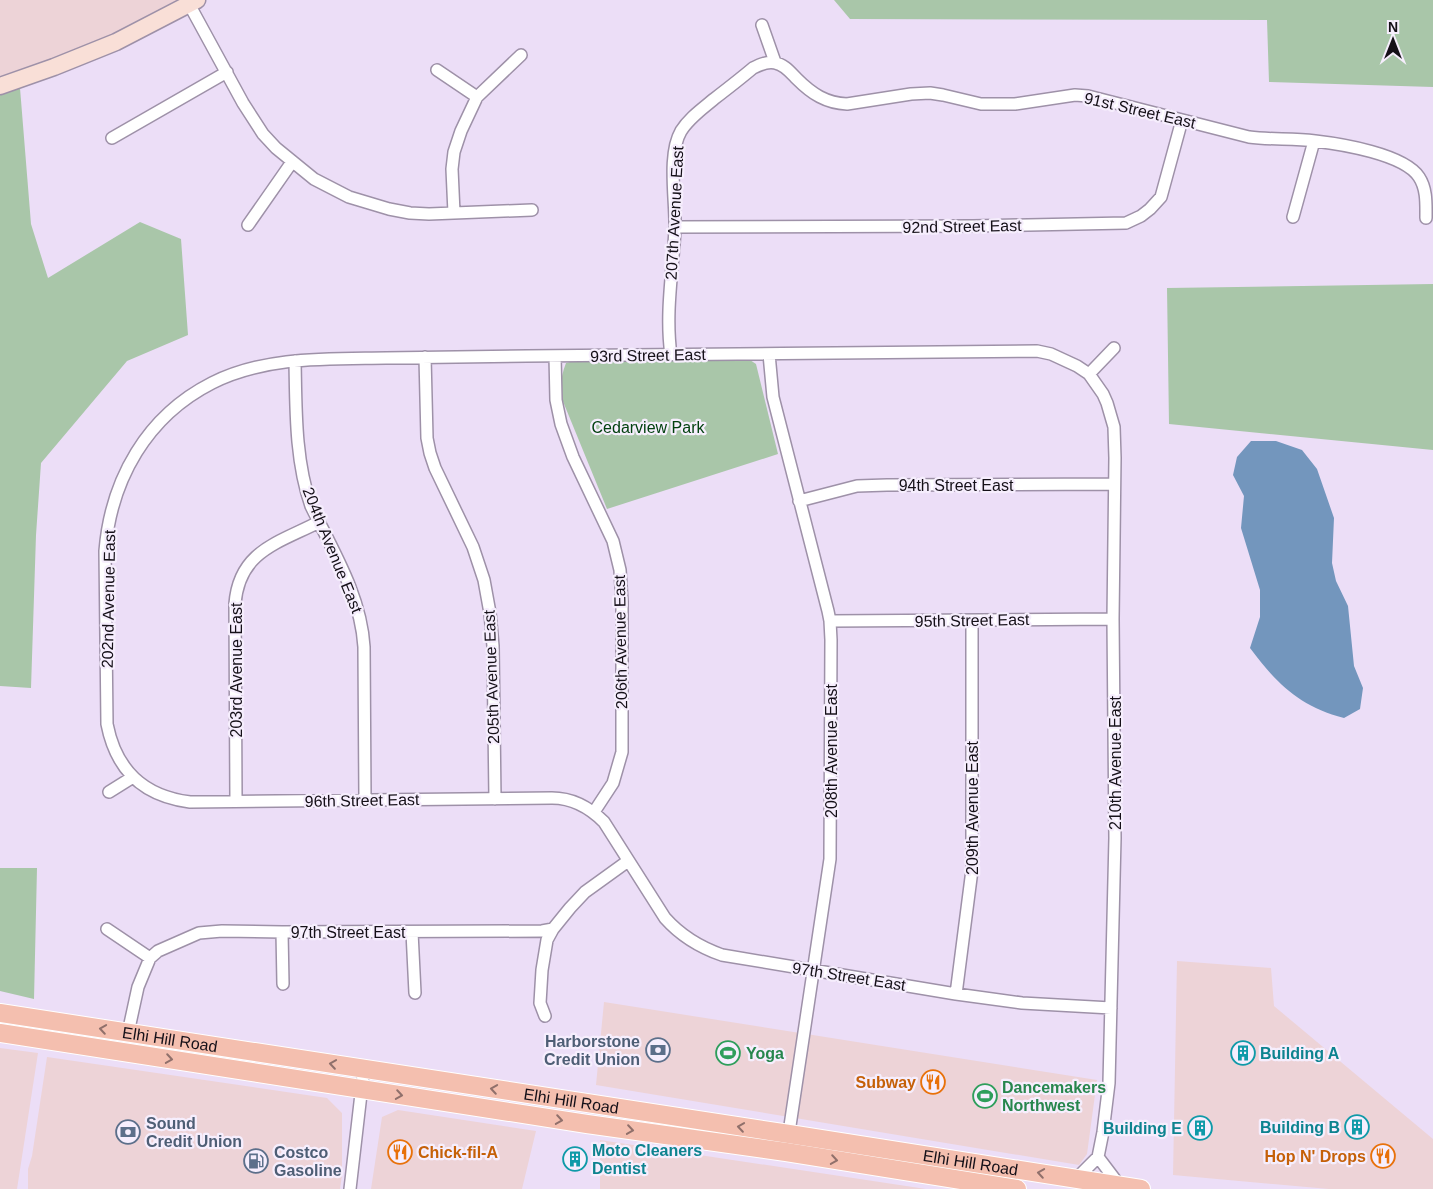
<svg xmlns="http://www.w3.org/2000/svg" width="1433" height="1189" viewBox="0 0 1433 1189" font-family="Arial,sans-serif">
  <rect width="100%" height="100%" fill="#ecdef7"/>
  <!-- commercial -->
  <path fill="#edd3d7" d="M0 0H183L72 60 0 86Z
    M1177 961 1271 968 1274 1006 1433 1139V1189H1329L1173 1175Z
    M604 1002 1097 1080 1087 1154 1079 1165 596 1085Z
    M0 1048 38 1053 17 1189H0Z
    M47 1057 327 1098 342 1113V1175L340 1189H28V1169L32 1156Z
    M398 1110 536 1131 522 1189H371L382 1117Z
    M600 1140 926 1189H600Z"/>
  <!-- green -->
  <path fill="#a9c6a9" d="M834 0H1433V87L1269 82 1267 20 850 19Z
    M20 88 31 224 48 278 140 222 181 239 188 335 127 361 41 463 36 535 31 688 0 686V95Z
    M1433 284V450L1169 424 1167 288Z
    M750 360 756 364 778 454 607 509 562 399C560 385 561 376 566 363L574 361Z
    M0 868H37L34 999 0 991Z"/>
  <!-- water -->
  <path fill="#7396bd" d="M1251 441H1276L1302 450 1317 469 1334 518 1332 563 1336 581 1348 606 1354 666 1363 688 1360 709 1344 718C1299 706 1277 684 1250 648L1260 617V590L1241 528 1244 496 1233 475 1237 457Z"/>
  <g fill="none" stroke-linecap="round" stroke-linejoin="round">
    <!-- street casing -->
    <g stroke="#9e91a8" stroke-width="14">
      <path id="street" d="M189 4 243 103 263 134 276 148 314 179 349 197 389 209 410 213 429 214 532 210
        M762 25 775 62
        M437 70 477 97
        M112 138 227 72
        M454 213 452 169 454 152 461 131 477 97 521 55
        M1293 217 1314 141
        M248 225 292 162
        M675 227 973 226 1126 223 1141 216 1150 209 1161 197 1182 120
        M769 354 773 397 828 611 830 621 831 640 830 859 788 1139
        M671 355C665 313 673 270 675 229 676 201 667 155 681 131 689 118 702 109 714 99 727 89 740 79 753 68 759 65 767 61 775 63 784 64 791 73 797 79 812 94 826 103 847 104L911 94 930 93 943 95 981 104H1015L1075 95 1088 96 1249 137C1271 140 1293 138 1315 141 1341 144 1404 154 1419 177 1427 189 1426 204 1426 218
        M555 356 556 400 561 424 573 457 613 541 620 570 622 602V752L613 783 594 812
        M425 357 427 438 430 453 435 468 473 547 484 580 490 613 493 646 495 799
        M295 361C296 409 295 460 311 506 333 551 361 596 364 647L365 800
        M1089 374 1114 348
        M799 501 857 486 887 485 1114 484
        M830 621 1113 619
        M109 792 133 777
        M236 801 235 604C239 551 278 543 319 522
        M107 929 150 958
        M282 932 283 984
        M412 932 415 993
        M956 994 972 870V621
        M545 1016 540 1003 542 970 547 940 553 929 570 908 585 892 628 861
        M128 1033 138 987 150 958 158 951 199 933 222 931 282 932 542 931 553 929
        M1098 1157 1103 1132 1109 1083 1115 838 1113 619 1115 458 1114 427 1107 403 1103 394 1089 374 1077 366 1051 354 1037 351C867 352 697 355 527 356 480 357 433 357 386 358 328 359 265 356 212 383 147 416 111 479 105 551L107 724C116 770 143 796 190 802L552 798C573 798 589 807 604 822L665 918C681 936 699 947 722 955L956 994 1022 1003 1111 1008
        M1076 1179 1098 1157 1120 1186
        M350 1189 364 1068"/>
    </g>
    <!-- secondary casing -->
    <g stroke="#9e91a8" stroke-width="19">
      <path id="secondary" d="M0 86 54 67 116 42 197 0"/>
    </g>
    <!-- primary casing -->
    <g stroke="#fff" stroke-width="20">
      <g id="primary">
        <path id="s1" d="M0 1013 789 1134 1141 1189"/>
        <path d="M0 1033 587 1124 786 1152 1017 1189"/>
      </g>
    </g>
    <!-- street -->
    <use href="#street" stroke="#fff" stroke-width="11"/>
    <!-- secondary -->
    <use href="#secondary" stroke="#f9dfd7" stroke-width="16"/>
    <!-- primary -->
    <use href="#primary" stroke="#f4bfaf" stroke-width="18"/>
  </g>
  <!-- one-way arrows -->
  <defs><path id="oneway-chevron" d="M-2-3.5L2.5 0L-2 3.5" fill="none" stroke-width="1.6" stroke-linecap="round" stroke-linejoin="round" transform="scale(1.25)"/></defs>
  <g stroke="#90706b">
    <use href="#oneway-chevron" transform="translate(103 1029) rotate(-171)"/>
    <use href="#oneway-chevron" transform="translate(169 1059) rotate(9)"/>
    <use href="#oneway-chevron" transform="translate(333 1064) rotate(-172)"/>
    <use href="#oneway-chevron" transform="translate(494 1089) rotate(-171)"/>
    <use href="#oneway-chevron" transform="translate(399 1095) rotate(9)"/>
    <use href="#oneway-chevron" transform="translate(559 1120) rotate(9)"/>
    <use href="#oneway-chevron" transform="translate(741 1127) rotate(-172)"/>
    <use href="#oneway-chevron" transform="translate(630 1130) rotate(8)"/>
    <use href="#oneway-chevron" transform="translate(834 1160) rotate(9)"/>
    <use href="#oneway-chevron" transform="translate(1041 1173) rotate(-171)"/>
  </g>
  <!-- icons -->
  <defs>
    <g id="bank-ring" transform="scale(1.25)"><circle r="9.5" fill="#f6eefd" stroke="#5c6f8a" stroke-width="1.5"/><path d="M-6-4H6V4H-6ZM0-2.3a2.3 2.3 0 1 0 0 4.6a2.3 2.3 0 1 0 0-4.6Z" fill="#5c6f8a"/></g>
    <g id="stadium-ring" transform="scale(1.25)"><circle r="9.5" fill="#f6eefd" stroke="#2e9e5b" stroke-width="1.5"/><path d="M0-5a6.5 5 0 1 0 0 10a6.5 5 0 1 0 0-10ZM-3.5-1.8h7v3.6h-7Z" fill="#2e9e5b"/></g>
    <g id="building-ring" transform="scale(1.25)"><circle r="9.5" fill="#f6eefd" stroke="#0f9aa8" stroke-width="1.5"/><path d="M-4-6H4V6H1V3H-1V6H-4ZM-2.5-4.3h1.7v1.8h-1.7ZM.8-4.3h1.7v1.8H.8ZM-2.5-1h1.7V.8h-1.7ZM.8-1h1.7V.8H.8Z" fill="#0f9aa8"/></g>
    <g id="restaurant-ring" transform="scale(1.25)"><circle r="9.5" fill="#f6eefd" stroke="#e8710a" stroke-width="1.5"/><path d="M-5-6h1v4h1v-4h1v4h1v-4h1v5L-1.5 .5V6h-2V.5L-5-1ZM5-6V6H3V1.5H1.5Q1.5-4 5-6Z" fill="#e8710a"/></g>
    <g id="fuel-ring" transform="scale(1.25)"><circle r="9.5" fill="#f6eefd" stroke="#5c6f8a" stroke-width="1.5"/><path d="M-5.5-6h7V0h2V4h1.3V-2.5L3-4.5l.8-.8L6-3V5H2.5V1h-1V6h-7ZM-4.2-4.7v3.2H.2V-4.7Z" fill="#5c6f8a"/></g>
  </defs>
  <g fill-rule="evenodd">
    <use href="#bank-ring" x="658" y="1050"/>
    <use href="#stadium-ring" x="728" y="1053"/>
    <use href="#building-ring" x="1243" y="1053"/>
    <use href="#restaurant-ring" x="933" y="1082"/>
    <use href="#stadium-ring" x="985" y="1096"/>
    <use href="#building-ring" x="1357" y="1127"/>
    <use href="#building-ring" x="1200" y="1128"/>
    <use href="#bank-ring" x="128" y="1132"/>
    <use href="#restaurant-ring" x="400" y="1152"/>
    <use href="#restaurant-ring" x="1383" y="1156"/>
    <use href="#building-ring" x="575" y="1159"/>
    <use href="#fuel-ring" x="256" y="1161"/>
  </g>
  <g text-anchor="middle" stroke-width="4.5" stroke-linejoin="round" paint-order="stroke">
    <!-- street labels -->
    <g font-size="16" fill="#151018" stroke="#f6eefd">
      <text transform="translate(1140 110) rotate(13)" y="6">91st Street East</text>
      <text transform="translate(674 213) rotate(-87)" y="6">207th Avenue East</text>
      <text transform="translate(962 226) rotate(-1)" y="6">92nd Street East</text>
      <text transform="translate(648 355) rotate(-1)" y="6">93rd Street East</text>
      <text x="956" y="491">94th Street East</text>
      <text transform="translate(333 550) rotate(68)" y="6">204th Avenue East</text>
      <text transform="translate(108 599) rotate(-89)" y="6">202nd Avenue East</text>
      <text transform="translate(972 620) rotate(-1)" y="6">95th Street East</text>
      <text transform="translate(620 642) rotate(-91)" y="6">206th Avenue East</text>
      <text transform="translate(236 670) rotate(-90)" y="6">203rd Avenue East</text>
      <text transform="translate(491 677) rotate(-92)" y="6">205th Avenue East</text>
      <text transform="translate(831 751) rotate(-90)" y="6">208th Avenue East</text>
      <text transform="translate(1115 763) rotate(-90)" y="6">210th Avenue East</text>
      <text transform="translate(362 800) rotate(-1)" y="6">96th Street East</text>
      <text transform="translate(972 808) rotate(-90)" y="6">209th Avenue East</text>
      <text x="348" y="938">97th Street East</text>
      <text transform="translate(849 976) rotate(9)" y="6">97th Street East</text>
      <text dy="6" stroke="none"><textPath href="#s1" startOffset="172">Elhi Hill Road</textPath></text>
      <text dy="6" stroke="none"><textPath href="#s1" startOffset="578">Elhi Hill Road</textPath></text>
      <text dy="6" stroke="none"><textPath href="#s1" startOffset="982">Elhi Hill Road</textPath></text>
    </g>
    <!-- park labels -->
    <g font-size="16" fill="#02410f" stroke="#f6eefd">
      <text x="648" y="433">Cedarview Park</text>
    </g>
    <!-- service labels -->
    <g font-size="16" font-weight="bold" fill="#4e5e75" stroke="#f6eefd" text-anchor="start">
      <text x="640" y="1047" text-anchor="end">Harborstone<tspan x="640" dy="18">Credit Union</tspan></text>
      <text x="146" y="1129">Sound<tspan x="146" dy="18">Credit Union</tspan></text>
      <text x="274" y="1158">Costco<tspan x="274" dy="18">Gasoline</tspan></text>
    </g>
    <!-- leisure labels -->
    <g font-size="16" font-weight="bold" fill="#27864d" stroke="#f6eefd" text-anchor="start">
      <text x="746" y="1059">Yoga</text>
      <text x="1002" y="1093">Dancemakers<tspan x="1002" dy="18">Northwest</tspan></text>
    </g>
    <!-- culture labels -->
    <g font-size="16" font-weight="bold" fill="#0d838f" stroke="#f6eefd" text-anchor="start">
      <text x="1260" y="1059">Building A</text>
      <text x="1340" y="1133" text-anchor="end">Building B</text>
      <text x="1182" y="1134" text-anchor="end">Building E</text>
      <text x="592" y="1156">Moto Cleaners<tspan x="592" dy="18">Dentist</tspan></text>
    </g>
    <!-- food labels -->
    <g font-size="16" font-weight="bold" fill="#c56008" stroke="#f6eefd" text-anchor="end">
      <text x="916" y="1088">Subway</text>
      <text x="418" y="1158" text-anchor="start">Chick-fil-A</text>
      <text x="1366" y="1162">Hop N' Drops</text>
    </g>
  </g>
  <!-- north arrow -->
  <g transform="translate(1393 40)" stroke="#f6eefd" stroke-width="4" paint-order="stroke">
  <path d="M0-4L9 19L0 12L-9 19Z" fill="#151018"/>
  <text y="-8" font-size="14" font-weight="bold" text-anchor="middle" fill="#151018">N</text>
  </g>
</svg>
